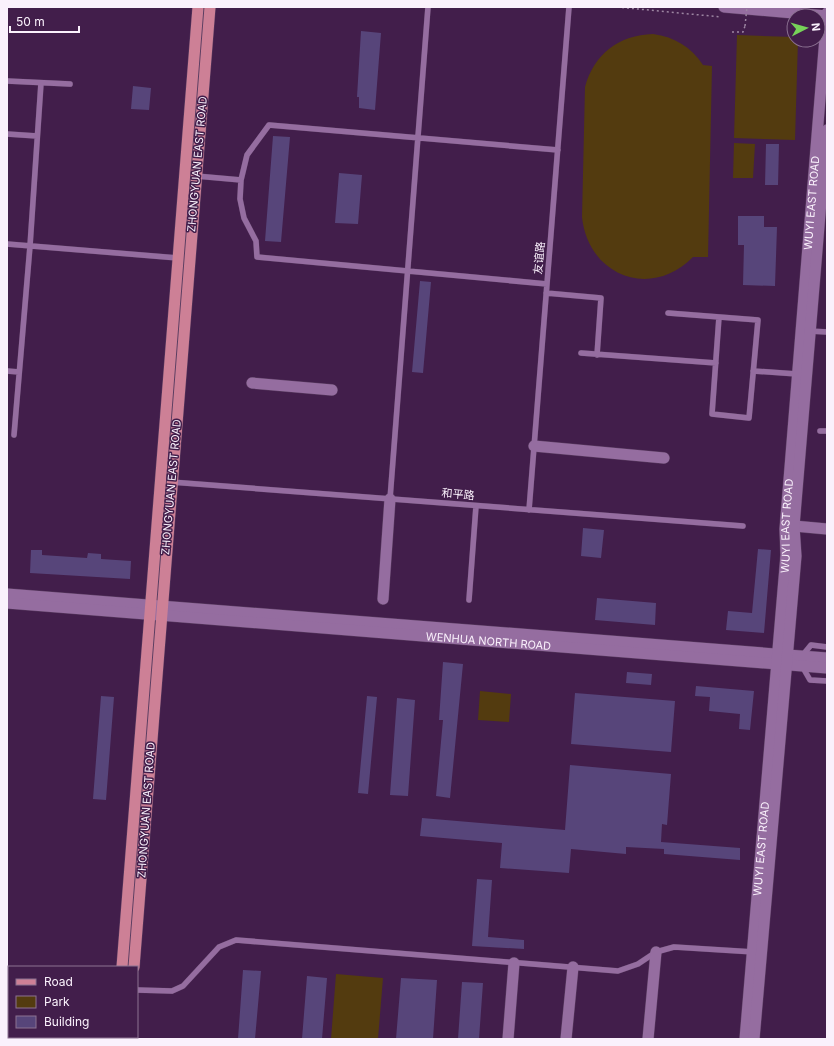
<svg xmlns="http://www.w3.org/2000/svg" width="834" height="1046" viewBox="0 0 834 1046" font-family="Inter,'Noto Sans SC',sans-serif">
  <rect width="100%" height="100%" fill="#421e4b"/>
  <!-- green -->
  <path fill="#533b0f" d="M653 34C675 37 691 47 703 65L712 66 708 257H693C651 300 588 276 582 217L585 87C594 54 619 35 653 34Z
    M737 35 794 37V40H798L795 140 734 138Z
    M734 143 755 144 753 178H733Z
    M480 691 511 694 509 722 478 720Z
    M336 974 383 978 378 1039H331Z"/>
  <!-- building -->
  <path fill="#57457a" d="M361 31 381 33 375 110 359 108V97H357Z
    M133 86 151 88 149 110 131 109Z
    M273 136 290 137 281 242 265 241Z
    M766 144H779L778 185H765Z
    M339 173 362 175 358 224 335 223Z
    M738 216H764V227H777L775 286 743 285 744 245H738Z
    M420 281 431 282 423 373 412 372Z
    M583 528 604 530 601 558 581 556Z
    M758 549 771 550 764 633 726 630 728 611 752 613Z
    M31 550H42V555L87 558 88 553 101 554V559L131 561 130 579 30 573Z
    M597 598 656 603 655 625 595 620Z
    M443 662 463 664 450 798 436 796 443 720H439Z
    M627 672 652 674 651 685 626 683Z
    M696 686 754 691 750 730 739 729 740 714 709 711 710 697 695 696Z
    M575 693 675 701 671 752 571 744Z
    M101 696 114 697 106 800 93 799Z
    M367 696 377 697 368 794 358 793Z
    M397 698 415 700 408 796 390 795Z
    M570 765 671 774 667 825 662 824 661 842 740 848V860L664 854V849L626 847V854L571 849 569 873 500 868 502 843 420 836 422 818 565 830Z
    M477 879 492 880 488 937 524 940V949L472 946Z
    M243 970 261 971 255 1039H238Z
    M307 976 327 978 322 1039H302Z
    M401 978 437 980 433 1039H396Z
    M462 982 483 983 479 1039H458Z"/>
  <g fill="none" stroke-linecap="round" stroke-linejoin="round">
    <!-- service casing -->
    <g stroke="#5a3d61" stroke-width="6">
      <path id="service" d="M7 81 70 84
        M7 134 37 136
        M196 176 241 180
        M7 244 178 258
        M547 284 257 257 256 241 244 218 240 199 241 180 247 155 269 125 558 150
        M546 293 601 298 597 355
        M668 313 758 320 749 418 712 414 719 317
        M809 331 827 332
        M581 353 716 363
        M7 371 19 372
        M753 371 797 374
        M820 431H827
        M14 435 30 246 41 83
        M171 482 743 526
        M390 499 428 7
        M529 510 569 7
        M469 600 476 506
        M802 656 811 645 827 647
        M802 666 810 680 827 681
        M137 990 172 991 183 986 219 947 236 940 618 971 638 964 656 952 674 947 754 952"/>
    </g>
    <!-- minor casing -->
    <g stroke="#5a3d61" stroke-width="12">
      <path id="minor" d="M252 383 332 390
        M534 446 664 458
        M794 526 827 529
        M383 599 390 499
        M508 1039 514 963
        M566 1039 573 967
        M648 1039 656 952"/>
    </g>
    <!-- tertiary casing -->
    <g stroke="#5a3d61" stroke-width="12">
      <g id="tertiary">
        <path d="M724 7 827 16"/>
        <path d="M7 594 827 658"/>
        <path id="s1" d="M7 603 827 668"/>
        <path id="s2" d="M745 1039 786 555 785 529 827 13"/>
        <path d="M754 1039 796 556 794 526 827 130"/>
      </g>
    </g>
    <!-- primary casing -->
    <g stroke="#5a3d61" stroke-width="12">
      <path id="primary" d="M122 967 198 7
        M134 967 210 7
        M117 1039V1037
        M128 1039V1037"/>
    </g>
    <!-- path -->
    <path stroke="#9d86a2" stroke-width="1.5" stroke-dasharray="2 3" stroke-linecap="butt" d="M617 7 721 17
      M732 32H743L745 26"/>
    <!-- service -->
    <use href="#service" stroke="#956da0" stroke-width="5.5"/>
    <!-- minor -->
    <use href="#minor" stroke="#956da0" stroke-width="11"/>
    <!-- tertiary -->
    <use href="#tertiary" stroke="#956da0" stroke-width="11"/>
    <!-- primary -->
    <use href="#primary" stroke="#cd8096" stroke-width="11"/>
    <!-- path-bridge -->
    <path stroke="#9d86a2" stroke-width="1.5" stroke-dasharray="2 3" stroke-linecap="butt" d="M745 26 747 7"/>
  </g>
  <g text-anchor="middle" stroke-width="3" stroke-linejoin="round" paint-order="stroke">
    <!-- street labels -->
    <g font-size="11" fill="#faf1fc" stroke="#421e4b">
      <text transform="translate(197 164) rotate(-85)" y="4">ZHONGYUAN EAST ROAD</text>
      <text dy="4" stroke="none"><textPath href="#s2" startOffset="839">WUYI EAST ROAD</textPath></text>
      <text transform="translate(539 258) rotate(-85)" y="4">友谊路</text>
      <text transform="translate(171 487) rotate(-85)" y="4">ZHONGYUAN EAST ROAD</text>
      <text transform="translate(458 494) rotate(5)" y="4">和平路</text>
      <text dy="4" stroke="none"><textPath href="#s2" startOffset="515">WUYI EAST ROAD</textPath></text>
      <text dy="4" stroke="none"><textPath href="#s1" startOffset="483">WENHUA NORTH ROAD</textPath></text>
      <text transform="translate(146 810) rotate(-86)" y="4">ZHONGYUAN EAST ROAD</text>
      <text dy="4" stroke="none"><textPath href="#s2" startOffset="191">WUYI EAST ROAD</textPath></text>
    </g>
  </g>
  <!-- border -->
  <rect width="834" height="1046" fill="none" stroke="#faf1fc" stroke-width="16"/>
  <!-- legend -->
  <rect x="8" y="966" width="130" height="72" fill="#421e4b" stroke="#8c7292"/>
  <rect x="16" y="979" width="20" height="6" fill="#cd8096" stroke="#8c7292"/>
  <text x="44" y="986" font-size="12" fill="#faf1fc">Road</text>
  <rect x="16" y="996" width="20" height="12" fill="#533b0f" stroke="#8c7292"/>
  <text x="44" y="1006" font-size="12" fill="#faf1fc">Park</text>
  <rect x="16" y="1016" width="20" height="12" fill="#57457a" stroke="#8c7292"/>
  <text x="44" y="1026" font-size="12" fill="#faf1fc">Building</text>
  <!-- north arrow -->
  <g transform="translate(806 28) rotate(84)"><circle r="19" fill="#421e4b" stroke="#8c7292"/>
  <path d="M0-3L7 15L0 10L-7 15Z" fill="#77d259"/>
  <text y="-6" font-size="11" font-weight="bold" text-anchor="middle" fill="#faf1fc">N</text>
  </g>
  <!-- scale -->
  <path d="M10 26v6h69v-6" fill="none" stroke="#faf1fc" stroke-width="2"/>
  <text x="16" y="26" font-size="12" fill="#faf1fc" stroke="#421e4b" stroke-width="3" paint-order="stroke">50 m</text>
</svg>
